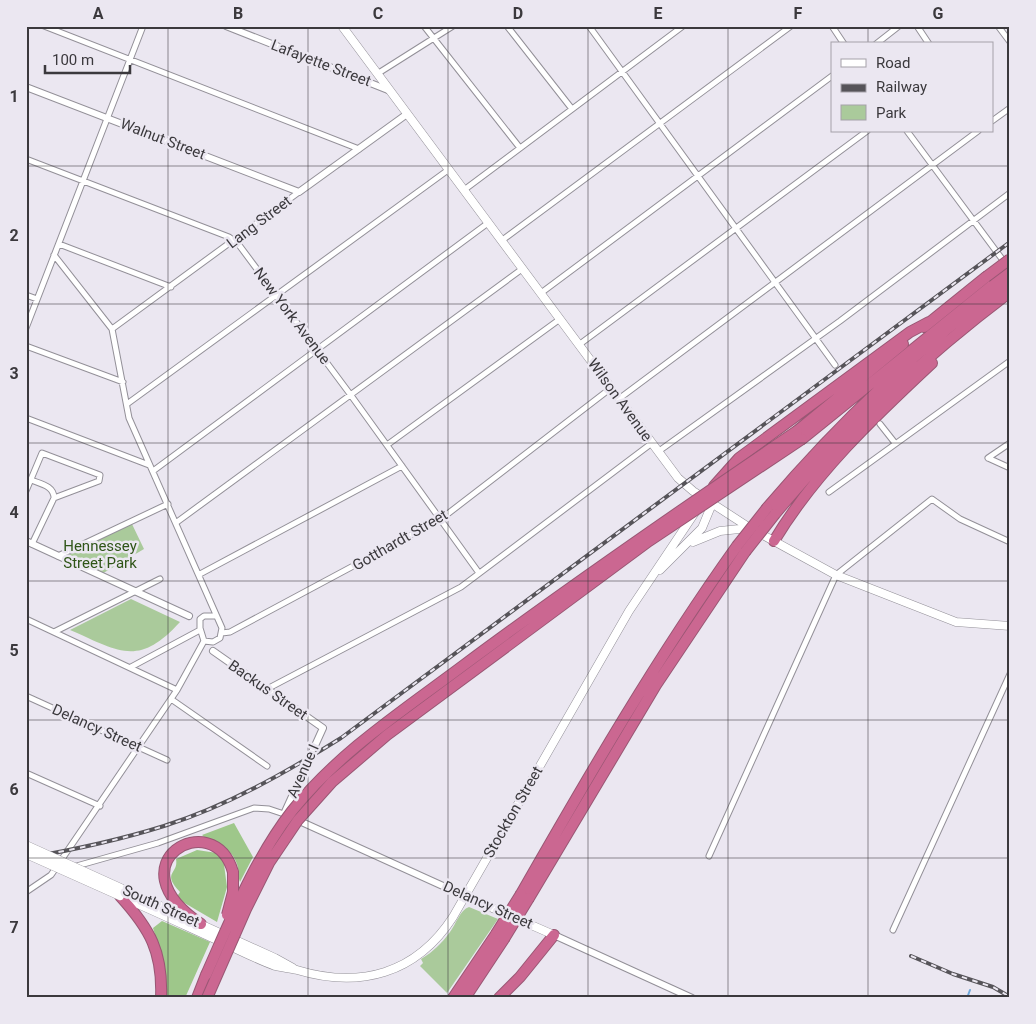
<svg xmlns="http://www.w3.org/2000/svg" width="1036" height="1024" viewBox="0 0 1036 1024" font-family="Roboto,sans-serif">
  <rect width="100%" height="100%" fill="#ebe7f1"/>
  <!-- green -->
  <path fill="#aaca9b" d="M131 522 144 549 100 575 58 556Z
    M131 599 180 622C138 668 119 651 70 630Z
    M469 907 498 919 447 993 420 966 423 963 421 959C433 952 442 943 450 932 456 924 460 910 469 907Z"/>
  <!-- forest -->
  <path fill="#9ec78a" d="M234 823 253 857 240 882C238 878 239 870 237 864 230 844 214 845 202 835Z
    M197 850 217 853 223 857 227 887 217 922 176 898 180 892C161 872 179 874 176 859Z
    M162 921 210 942 185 998H165L164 964 153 928Z"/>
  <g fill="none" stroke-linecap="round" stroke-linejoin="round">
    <!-- stream -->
    <path stroke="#6ea8da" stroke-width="2" d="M967 998 970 990"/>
    <!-- minor casing -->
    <g stroke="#939098" stroke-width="7">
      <path id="minor" d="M44 26 359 149
        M424 26 520 148
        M507 26 572 109
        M589 26 835 365
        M832 26 844 44
        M917 26 929 44
        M998 26 1010 42
        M876 44 899 26
        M377 74 453 26
        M992 121 1010 108
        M907 131 1005 263
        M26 159 229 237 239 245 350 394 479 573
        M464 190 683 26
        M501 241 791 26
        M59 244 171 287
        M54 255 112 329 129 418 222 628 220 638 213 642 204 641 200 628V619L204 616H215
        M541 293 832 76
        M26 295 37 299
        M26 328 143 26
        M112 329 299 192
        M580 344 867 131
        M26 346 123 382
        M620 398 978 131
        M127 404 448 170
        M26 418 149 465
        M880 424 895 443
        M387 445 560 319
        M659 451 840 321 1010 193
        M988 458 1010 443
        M988 458 1010 468
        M153 471 488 223
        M31 480C41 484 54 486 54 498
        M26 491 42 453 100 475 99 481 54 498 32 544
        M829 492 1010 361
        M177 522 522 269
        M58 556 168 504
        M200 574 402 466
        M26 619 177 690
        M54 632 160 579
        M222 633 230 632 441 519 611 388
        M131 667 200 630
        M267 689 461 587 652 443
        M26 696 167 760
        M171 699 267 766
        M26 773 100 806
        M709 856 836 575 932 499 960 519 1010 542
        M73 867 158 843 254 808 269 809 284 814
        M26 892 51 875 177 690 204 641
        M893 930 1010 674"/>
    </g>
    <!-- tertiary casing -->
    <g stroke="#939098" stroke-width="8">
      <path id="tertiary" d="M226 26 388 90
        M26 87 299 192 407 114
        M26 541 189 616
        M213 651 323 728 284 814 465 896
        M554 935 692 998"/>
    </g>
    <!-- secondary casing -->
    <g stroke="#939098" stroke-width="9">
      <path id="secondary" d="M342 26 678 478 693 491 750 528 836 575 956 622 1010 626
        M693 542 720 531 749 528
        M660 570 702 528 712 504
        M123 889 275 958 293 968
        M465 896 554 935
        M122 897C154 911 186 926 219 941 237 949 256 959 275 966 282 968 290 968 297 970 360 989 416 974 453 917L629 611 696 511"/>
    </g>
    <!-- motorway casing -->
    <g stroke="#995774" stroke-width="12">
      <path id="motorway" d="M924 327 986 277
        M797 431 903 344
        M802 439 1010 271
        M714 486 739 458 910 332 929 322
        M767 508C839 423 920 346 1010 280
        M775 514C844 431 924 357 1010 292
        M774 541C814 474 875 416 932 363
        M521 894C589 775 657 658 737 546
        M120 896C150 929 163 952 161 998
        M529 898 656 685 745 552
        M201 924C110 863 214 805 233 872
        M197 998 206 975
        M453 998 496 934
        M465 998 504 939
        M499 998 520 977 554 935"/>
    </g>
    <!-- minor -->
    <use href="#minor" stroke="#fff" stroke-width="5"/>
    <!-- tertiary -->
    <use href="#tertiary" stroke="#fff" stroke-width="6"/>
    <!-- secondary -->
    <use href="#secondary" stroke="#fff" stroke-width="8"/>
    <!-- motorway -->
    <use href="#motorway" stroke="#cb6791" stroke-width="10"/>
    <!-- rail casing -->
    <g stroke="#565459" stroke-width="4">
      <path id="rail" d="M26 858C73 850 119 840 164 826 227 806 285 773 341 738L1010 242
        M911 956 953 974 993 987 1010 997"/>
    </g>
    <!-- rail -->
    <use href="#rail" stroke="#ebe7f1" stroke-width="2" stroke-dasharray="5.5" stroke-linecap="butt"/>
    <!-- secondary-bridge casing -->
    <g stroke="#939098" stroke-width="9" stroke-linecap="butt">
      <path id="secondary-bridge" d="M26 845 123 889
        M26 854 120 896"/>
    </g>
    <!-- motorway-bridge casing -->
    <g stroke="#995774" stroke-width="12" stroke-linecap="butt">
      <path id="motorway-bridge" d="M986 277 1010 259
        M737 546 767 508
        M745 552 775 514
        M227 915 233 892V872
        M496 934 521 894
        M504 939 529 898
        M206 975C231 919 254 860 292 811 339 752 404 710 464 665 573 584 685 507 797 431
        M207 998 246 909 269 863 298 820 332 782 387 735 649 541 802 439"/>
    </g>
    <!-- secondary-bridge -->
    <use href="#secondary-bridge" stroke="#fff" stroke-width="8"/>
    <!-- motorway-bridge -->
    <use href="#motorway-bridge" stroke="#cb6791" stroke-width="10"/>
  </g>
  <!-- grid -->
  <path fill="none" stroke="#3b393d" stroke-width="1" stroke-opacity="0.55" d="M168 26V998M308 26V998M448 26V998M588 26V998M728 26V998M868 26V44M868 131V998M26 166H1010M26 304H1010M26 443H1010M26 581H1010M26 720H1010M26 858H1010"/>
  <g text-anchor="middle" stroke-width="5" stroke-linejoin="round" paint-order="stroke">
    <!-- street labels -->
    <g font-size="15" fill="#3b393d" stroke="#ebe7f1">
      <text transform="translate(321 63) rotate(21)" y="5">Lafayette Street</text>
      <text transform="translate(163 139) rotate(21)" y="5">Walnut Street</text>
      <text transform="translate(259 222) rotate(-37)" y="5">Lang Street</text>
      <text transform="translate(292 316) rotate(53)" y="5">New York Avenue</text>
      <text transform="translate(620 400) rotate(54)" y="5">Wilson Avenue</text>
      <text transform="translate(400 540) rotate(-30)" y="5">Gotthardt Street</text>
      <text transform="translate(268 690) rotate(35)" y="5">Backus Street</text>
      <text transform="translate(97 728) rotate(24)" y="5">Delancy Street</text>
      <text transform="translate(303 771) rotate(-66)" y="5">Avenue I</text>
      <text transform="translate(513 812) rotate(-60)" y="5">Stockton Street</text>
      <text transform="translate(488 905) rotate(24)" y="5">Delancy Street</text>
      <text transform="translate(161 906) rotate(24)" y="5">South Street</text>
    </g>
    <!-- park labels -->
    <g font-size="15" fill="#2f5518" stroke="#ebe7f1">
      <text x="100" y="551">Hennessey<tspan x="100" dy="17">Street Park</tspan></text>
    </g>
  </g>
  <!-- border -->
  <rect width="1036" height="1024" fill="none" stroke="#ebe7f1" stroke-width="55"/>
  <!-- legend -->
  <rect x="831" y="42" width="162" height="90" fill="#ebe7f1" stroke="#a5a1a9"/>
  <rect x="841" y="59" width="25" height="8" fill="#ffffff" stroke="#a5a1a9"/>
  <text x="876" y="68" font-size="15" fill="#3b393d">Road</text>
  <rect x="841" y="84" width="25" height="8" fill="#565459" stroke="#a5a1a9"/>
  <text x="876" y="92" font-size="15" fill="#3b393d">Railway</text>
  <rect x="841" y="105" width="25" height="15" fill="#aaca9b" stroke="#a5a1a9"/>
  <text x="876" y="118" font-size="15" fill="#3b393d">Park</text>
  <!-- scale -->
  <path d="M45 65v8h85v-8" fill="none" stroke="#3b393d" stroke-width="2.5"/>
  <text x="52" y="65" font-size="15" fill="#3b393d" stroke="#ebe7f1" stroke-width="4" paint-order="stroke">100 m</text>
  <rect x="28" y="28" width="980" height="968" fill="none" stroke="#3b393d" stroke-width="2"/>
  <g font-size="16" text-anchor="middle" font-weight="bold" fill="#3b393d">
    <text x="98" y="19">A</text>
    <text x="238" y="19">B</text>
    <text x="378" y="19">C</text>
    <text x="518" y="19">D</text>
    <text x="658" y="19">E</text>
    <text x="798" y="19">F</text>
    <text x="938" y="19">G</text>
    <text x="14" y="102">1</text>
    <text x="14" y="241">2</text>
    <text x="14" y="379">3</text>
    <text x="14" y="518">4</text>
    <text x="14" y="656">5</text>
    <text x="14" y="795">6</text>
    <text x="14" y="933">7</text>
  </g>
</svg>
